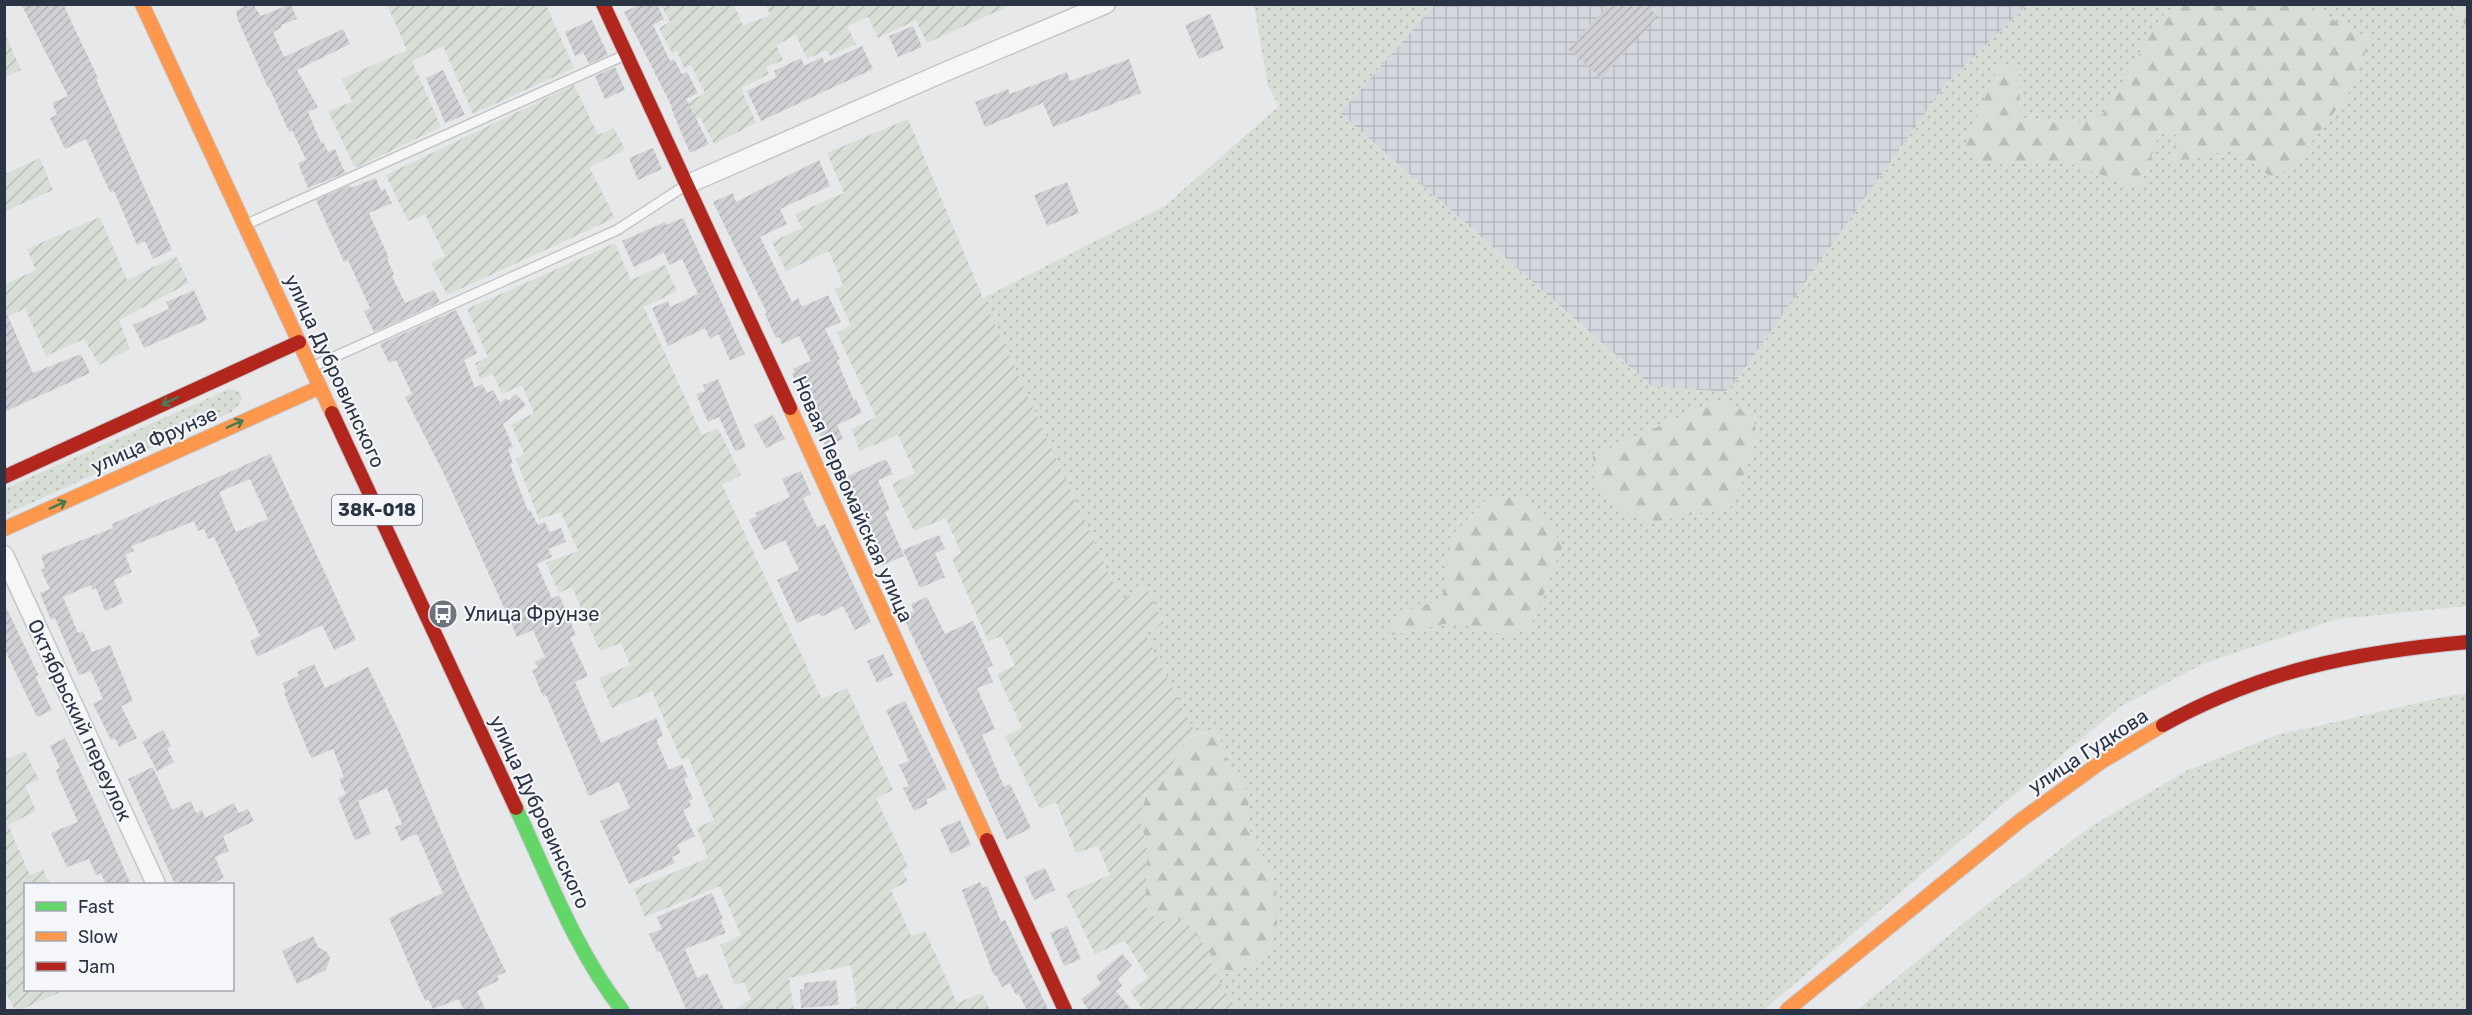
<svg xmlns="http://www.w3.org/2000/svg" width="2472" height="1015" viewBox="0 0 2472 1015" font-family="Rubik,sans-serif">
  <defs>
    <pattern id="industrial-grid" width="8" height="8" patternUnits="userSpaceOnUse" patternTransform="scale(1.5)"><rect width="8" height="8" fill="#d4d7dd"/><path d="M0 4h8M4 0v8" fill="none" stroke="#b6b9bf"/></pattern>
    <pattern id="grass-dots" width="8" height="8" patternUnits="userSpaceOnUse" patternTransform="scale(1.5)"><rect width="8" height="8" fill="#d6ded6"/><path d="M2 2h.1M6 6h.1" fill="none" stroke="#b8bfb9" stroke-width="1.8" stroke-linecap="round"/></pattern>
    <pattern id="forest-firs" width="22" height="20" patternUnits="userSpaceOnUse" patternTransform="scale(1.5)"><rect width="22" height="20" fill="#d6ded6"/><path d="M5 1l3.5 6h-7zM16 11l3.5 6h-7z" fill="#b8bfb9"/></pattern>
    <pattern id="garden-furrows" width="10" height="10" patternUnits="userSpaceOnUse" patternTransform="scale(1.5)"><rect width="10" height="10" fill="#d6ded6"/><path d="M-1 1l2-2M0 10L10 0M9 11l2-2" fill="none" stroke="#b8bfb9"/></pattern>
    <pattern id="building-hatch" width="6" height="6" patternUnits="userSpaceOnUse" patternTransform="scale(1.5)"><rect width="6" height="6" fill="#ced0d3"/><path d="M-1 1l2-2M0 6l6-6M5 7l2-2" fill="none" stroke="#b1b3b6"/></pattern>
  </defs>
  <rect width="100%" height="100%" fill="#e6e8ea"/>
  <!-- industrial -->
  <path fill="url(#industrial-grid)" d="M1434 5H2027L1945 85 1733 385 1724 392 1651 386 1340 113Z"/>
  <!-- grass -->
  <path fill="url(#grass-dots)" fill-rule="evenodd" d="M1254 5H1434L1340 113 1650 386 1724 392 1733 385 1945 85 2027 5H2177L2162 16 2103 114 2082 123 2020 118 2019 71 1983 163 2066 162 2139 188 2161 126 2181 138 2172 161 2236 149 2272 178 2370 39 2304 5H2449L2468 27 2467 606 2338 619 2205 663 2121 706 2002 805 1764 1010H1237L1211 968 1234 971 1276 884 1245 820 1250 796 1228 765 1220 739 1212 731 1196 734 1144 633 1164 623 1145 587 1121 600 983 298 1165 206 1279 106 1268 86ZM1715 401 1753 413 1593 456ZM1442 599 1510 636 1454 622 1387 636 1399 614Z
    M229 389 239 391 242 397 239 405 231 412 5 515 4 489Z
    M2467 694V1010H1857L1985 906 2090 827 2186 771 2277 735 2454 695Z"/>
  <!-- forest -->
  <path fill="url(#forest-firs)" d="M2177 5H2304L2370 39 2352 89 2293 166 2272 178 2235 149 2171 162 2181 138 2162 126 2140 189 2066 162 1983 163 1964 146 2001 61 2019 71 2020 118 2082 123 2103 114 2162 16Z
    M2449 5H2467V27Z
    M1715 401 1753 413 1757 439 1731 507 1649 523 1623 511 1595 484 1593 456Z
    M1527 496 1563 545 1530 628 1510 636 1454 622 1387 636 1398 614 1442 599 1452 535 1489 497Z
    M1212 731 1220 739 1228 765 1250 796 1245 820 1276 884 1277 923 1270 950 1263 960 1234 971 1211 968V954L1177 918 1158 922 1145 906 1147 848 1140 817 1146 795 1165 778 1187 738Z"/>
  <!-- garden -->
  <path fill="url(#garden-furrows)" d="M500 5 501 8 510 5H546L574 68 473 114 443 46 412 61 441 127 355 168 328 111 352 102 342 79 407 50 387 5Z
    M661 5H705L707 8 715 5H734L743 26 770 15 766 5H1011L927 43 916 20 878 38 868 17 847 26 856 44 830 56 826 50 807 59 796 35 776 45 783 60 766 67 769 74 741 88 756 123 714 144 700 117 694 119 687 103 705 93 691 65 684 68 677 51 672 53 659 28 670 22Z
    M5 34 21 70 5 77H4Z
    M574 85 598 135 614 128 625 150 589 167 615 218 447 295 431 263 445 256 425 214 408 221 386 175Z
    M908 119 983 298 1121 600 1146 587 1164 623 1145 634 1196 734 1187 738 1165 778 1146 795 1140 817 1147 848 1145 906 1158 922 1177 918 1188 924 1211 954V968L1237 1010H1143L1130 991 1148 978 1125 941 1095 954 1066 894 1110 875 1098 846 1076 853 1056 802 1040 809 1005 736 1022 728 997 674 1015 666 1002 636 988 641 952 559 961 553 946 518 914 531 892 484 915 473 898 435 860 451 851 429 876 417 837 333 851 325 835 290 843 285 829 251 786 271 772 242 802 228 795 214 844 193 827 153Z
    M40 158 53 190 5 211V174Z
    M100 217 127 280 176 256 189 283 119 320 130 349 99 365 84 339 46 356 25 308 5 318V284L36 270 27 249Z
    M615 243 631 280 665 265 677 291 644 307 702 435 718 428 741 475 722 485 822 699 847 688 893 790 876 798 908 867 902 870 908 881 891 890 911 936 925 931 957 1003 982 993 990 1010H847L857 1006 851 965 789 978 794 1010H734L751 999 744 982 735 985 720 945 741 935 720 886 645 917 634 889 708 858 697 828 714 820 688 757 681 759 652 691 612 708 599 678 630 665 621 643 600 651 572 587 559 593 546 563 578 551 561 512 539 519 516 459 524 454 511 424 534 413 522 385 502 394 493 374 480 379 475 363 488 357 467 309Z
    M25 751 39 780 25 785 36 811 8 825 30 875 43 870 50 884H26V990H65L20 1010H15L4 989V760Z"/>
  <!-- building -->
  <path fill="url(#building-hatch)" fill-rule="evenodd" d="M21 4H63L98 78 96 79 172 250 153 259 145 241 137 245 114 191 110 192 86 139 65 149 50 118 57 115 52 103 68 96Z
    M249 4H253L261 16 291 4 297 19 281 25 282 27 273 32 284 57 343 29 350 44 297 70 318 107 308 112 321 143 323 142 328 152 335 149 345 173 308 188 298 163 306 160 292 130 289 132 269 87 268 88 238 20 236 11Z
    M640 4H657L664 19 653 25 670 61 674 59 682 74 687 72 698 93 686 99 709 144 690 153 671 108 672 107 624 12Z
    M1609 4H1645L1658 16 1601 79 1568 49Z
    M1210 14 1224 48 1199 59 1185 25Z
    M592 20 608 55 589 64 583 52 575 56 565 32Z
    M913 26 922 47 898 57 889 36Z
    M862 46 873 69 761 121 747 91 777 77 774 71 801 58 804 66 822 57 825 63Z
    M1129 59 1141 93 1053 127 1043 103 985 127 975 102 1008 89 1010 94 1067 72 1070 81Z
    M615 67 625 90 605 99 595 76Z
    M443 70 465 115 445 123 426 78Z
    M653 148 662 169 638 180 629 158Z
    M819 160 830 186 780 209 787 224 760 237 792 302 798 298 802 307 828 295 841 322 825 329 840 359 837 360 854 401 856 399 862 413 837 425 843 439 826 448 792 374 795 372 793 369 811 361 799 336 782 344 779 337 776 338 765 314 767 313 713 202 733 193 736 202Z
    M376 178 381 191 385 189 392 203 369 213 389 258 387 259 394 274 392 276 405 303 434 290 440 302 374 332 364 311 370 308 348 260 344 262 316 200 350 185 351 188Z
    M1067 182 1079 213 1047 226 1034 195Z
    M683 218 745 354 730 361 719 334 710 339 705 328 668 346 652 308 668 301 670 307 698 294 682 259 669 265 664 252 634 267 622 241 665 222 666 225Z
    M194 290 207 320 144 348 133 325 169 309 166 302Z
    M4 307 33 373 81 354 90 373 4 412Z
    M456 310 477 353 464 360 475 388 482 384 487 393 493 390 500 403 506 398 508 401 516 394 526 405 503 424 513 447 508 449 513 463 510 464 528 511 530 510 538 525 545 522 549 532 561 528 566 542 548 549 552 557 537 564 552 599 559 595 576 635 570 638 588 676 575 682 601 743 656 718 663 736 657 739V742L669 770 682 764 688 777 684 779 693 799 689 800 691 806 683 810 695 836 677 845 681 853 672 857 675 863 629 884 600 821 630 808 619 782 589 796 546 695 543 696 532 670 538 668 535 662 545 657 533 630 517 637 446 478 405 397 412 394 396 360 389 363 380 344Z
    M718 379 746 447 735 451 719 417 708 422 696 394 705 391 703 385Z
    M773 415 785 439 766 448 754 425Z
    M270 454 356 640 334 650 322 625 257 657 250 641 260 636 214 537 208 539 204 529 198 531 194 521 132 546 134 551 125 555 132 572 114 580 123 603 105 611 96 588 92 590 91 585 63 597 78 633 83 631 92 652 110 645 133 701 121 706 137 738 119 747 115 738 111 740 93 704 103 699 91 671 79 675 55 618 51 620 40 593 50 589 41 570 45 568 41 556 113 528 112 524ZM250 479 268 519 236 532 219 492Z
    M886 459 893 474 878 480 890 510 885 512 904 556 881 566 841 479Z
    M801 471 811 494 803 498 817 527 825 524 871 622 855 630 843 606 821 617 819 613 797 623 777 580 799 570 785 540 764 550 749 520 757 516 755 513 790 497 782 479Z
    M939 535 945 549 935 553 945 577 920 588 903 550Z
    M927 597 945 634 973 621 993 665 987 668 993 682 977 688 995 729 982 735 1004 787 1010 784 1031 828 1007 840 903 616 914 611 911 604Z
    M4 603 39 676H35L52 710 37 717 4 648Z
    M883 654 893 675 877 683 867 661Z
    M314 664 325 688 368 667 400 733 463 883 506 972 497 976 499 980 477 991 486 1011H464L459 999 433 1009 429 1000 425 1001 389 918 443 893 417 834 401 841 395 827 402 824 387 788 358 801 371 834 355 840 338 798 346 794 339 779 344 777 333 749 311 758 284 693 286 692 282 683 299 676 297 672Z
    M905 701 947 789 926 800 928 804 914 811 903 788 909 786 899 765 909 761 886 710Z
    M163 730 171 746 167 748 174 762 157 771 142 742Z
    M65 738 109 834 131 885H106L101 873 96 875 89 859 67 867 51 833 78 822 59 779 56 770 60 768 50 746Z
    M153 767 172 810 191 801 196 813 202 810 205 818 234 803 239 813 248 809 254 821 223 836 229 851 215 857 224 878 208 885H175L128 779Z
    M960 820 971 845 951 854 940 829Z
    M1045 868 1055 890 1034 900 1024 877Z
    M980 882 983 888 987 886 1001 922 1005 920 1049 1011H1027L1019 994 1016 995 1010 983 1002 987 996 975 994 976 962 890Z
    M712 893 723 919 720 920 726 933 685 949 697 978 707 973 725 1011H687L660 951 657 952 649 934 662 929 657 917Z
    M1067 926 1081 959 1064 966 1050 933Z
    M313 936 318 947 327 952 330 958 326 970 297 984 282 951Z
    M1122 954 1132 965 1118 979 1122 986 1116 991 1132 1011H1089L1081 999 1101 984 1096 976Z
    M836 980 839 1005 801 1008 800 990 804 989V983Z"/>
  <g fill="none" stroke-linecap="round" stroke-linejoin="round">
    <!-- lane casing -->
    <g stroke="#c4c6c8" stroke-width="12">
      <path id="lane" d="M247 224 625 55
        M314 366 617 230 686 185"/>
    </g>
    <!-- street casing -->
    <g stroke="#c4c6c8" stroke-width="21">
      <path id="street" d="M688 184 940 74 1106 4
        M4 555 156 884"/>
    </g>
    <!-- fast casing -->
    <g stroke="#c4c6c8" stroke-width="16">
      <path id="fast" d="M516 808C548 876 575 950 622 1010"/>
    </g>
    <!-- slow casing -->
    <g stroke="#c4c6c8" stroke-width="16">
      <path id="slow" d="M142 4 332 413
        M790 408 987 840
        M4 529 320 387
        M1787 1010 2021 820 2101 762 2163 725"/>
    </g>
    <!-- jam casing -->
    <g stroke="#c4c6c8" stroke-width="16">
      <path id="jam" d="M603 4 790 408
        M332 413 516 808
        M4 477 299 342
        M2163 725C2262 670 2356 652 2468 642
        M987 840 1065 1010"/>
    </g>
    <!-- lane -->
    <use href="#lane" stroke="#f5f6f7" stroke-width="9"/>
    <!-- street -->
    <use href="#street" stroke="#f5f6f7" stroke-width="18"/>
    <!-- fast -->
    <use href="#fast" stroke="#63d668" stroke-width="14"/>
    <!-- slow -->
    <use href="#slow" stroke="#ff974d" stroke-width="14"/>
    <!-- jam -->
    <use href="#jam" stroke="#b3261e" stroke-width="14"/>
  </g>
  <!-- one-way arrows -->
  <defs><path id="oneway-shaft" d="M-6 0H5M1.5-3L5.5 0L1.5 3" fill="none" stroke-width="1.6" stroke-linecap="round" stroke-linejoin="round" transform="scale(1.5)"/></defs>
  <g stroke="#447d55">
    <use href="#oneway-shaft" transform="translate(170 401) rotate(155)"/>
    <use href="#oneway-shaft" transform="translate(235 424) rotate(-24)"/>
    <use href="#oneway-shaft" transform="translate(58 505) rotate(-24)"/>
  </g>
  <!-- icons -->
  <defs>
    <g id="bus-disc" transform="scale(1.5)"><circle r="9.5" fill="#6c737f" stroke="#f4f6f9"/><path d="M-5-6H5V4H4V6H2V4H-2V6H-4V4H-5ZM-3.5-4V0h7V-4ZM-3.5 1.2v1.5H-2V1.2ZM2 1.2v1.5H3.5V1.2Z" fill="#fff"/></g>
  </defs>
  <g fill-rule="evenodd">
    <use href="#bus-disc" x="443" y="614"/>
  </g>
  <g text-anchor="middle" stroke-width="4.5" stroke-linejoin="round" paint-order="stroke">
    <!-- shield labels -->
    <rect fill="#f4f6f9" stroke="#676e7b" stroke-width="1.5" x="332" y="495" width="90" height="30" rx="4.5"/>
    <g font-size="18" font-weight="bold" fill="#2b3445">
      <text x="377" y="516">38К-018</text>
    </g>
    <!-- street labels -->
    <g font-size="20" fill="#2b3445" stroke="#f4f6f9">
      <text transform="translate(335 371) rotate(65)" y="7">улица Дубровинского</text>
      <text transform="translate(154 440) rotate(-24)" y="7">улица Фрунзе</text>
      <text transform="translate(853 499) rotate(66)" y="7">Новая Первомайская улица</text>
      <text transform="translate(80 720) rotate(65)" y="7">Октябрьский переулок</text>
      <text transform="translate(2088 751) rotate(-33)" y="7">улица Гудкова</text>
      <text transform="translate(540 812) rotate(65)" y="7">улица Дубровинского</text>
    </g>
    <!-- poi labels -->
    <g font-size="20" fill="#2b3445" stroke="#f4f6f9" text-anchor="start">
      <text x="464" y="621">Улица Фрунзе</text>
    </g>
  </g>
  <!-- border -->
  <rect width="2472" height="1015" fill="none" stroke="#2b3445" stroke-width="12"/>
  <!-- legend -->
  <rect x="24" y="883" width="210" height="108" fill="#f4f6f9" stroke="#a4a8b1" stroke-width="1.5"/>
  <rect x="36" y="902" width="30" height="9" fill="#63d668" stroke="#a4a8b1" stroke-width="1.5"/>
  <text x="78" y="913" font-size="18" fill="#2b3445">Fast</text>
  <rect x="36" y="932" width="30" height="9" fill="#ff974d" stroke="#a4a8b1" stroke-width="1.5"/>
  <text x="78" y="943" font-size="18" fill="#2b3445">Slow</text>
  <rect x="36" y="962" width="30" height="9" fill="#b3261e" stroke="#a4a8b1" stroke-width="1.5"/>
  <text x="78" y="973" font-size="18" fill="#2b3445">Jam</text>
</svg>
